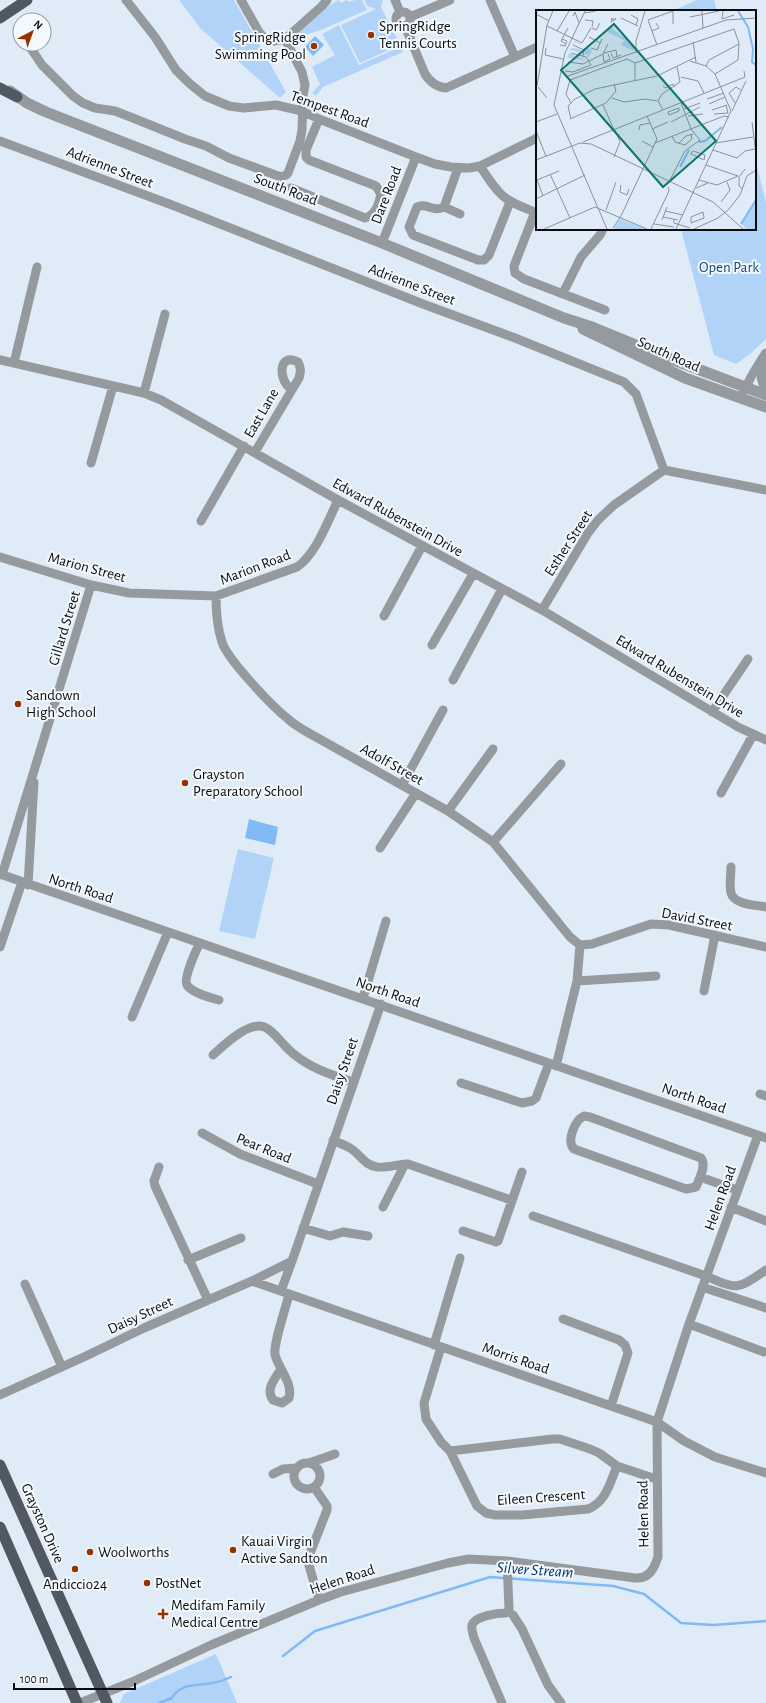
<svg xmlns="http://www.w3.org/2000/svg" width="766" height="1703" viewBox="0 0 766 1703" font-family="'Alegreya Sans',sans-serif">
  <rect width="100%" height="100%" fill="#e0ebf8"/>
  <!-- green -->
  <path fill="#b2d3f8" d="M179 0H234L286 92 280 98 201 29Z
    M339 0 341 3 347 0 349 2 355 0H362L367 10 321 30 295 38 294 36 330 5Z
    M365 0H383L381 7 400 45 360 63 341 25 376 9 367 6Z
    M697 0H714L717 11H672Z
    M339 25 359 65 400 47 403 52 323 87 316 96 312 93 320 84 312 67 335 55 322 34Z
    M755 159 766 202V339L750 354 736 364 714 355 681 229H755Z
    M238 849 274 858 255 939 219 931Z
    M216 1654 237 1703H120L124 1694Z"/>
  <!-- water -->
  <path fill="#80b9f4" d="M315 36 324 45 313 56 305 47Z
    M249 819 278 827 275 845 245 838Z"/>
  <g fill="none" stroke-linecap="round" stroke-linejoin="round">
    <!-- stream -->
    <path stroke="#80b9f4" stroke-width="2.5" d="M283 1656 315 1631 490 1577 613 1586 644 1594 681 1623 713 1625 766 1621
      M159 1703 172 1698C180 1683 197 1686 212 1683 219 1682 225 1680 231 1677"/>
    <!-- minor -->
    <path stroke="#959a9f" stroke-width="9" d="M126 0 155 37 176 70 189 83 205 96 229 106 244 108 276 105 302 111 319 119 416 157 435 164 451 167 469 168 480 166 537 138
      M241 0 259 32 266 40 274 41 285 39 322 6 327 0
      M395 0 400 12
      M490 0 515 57
      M396 19a7 7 0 1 1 14 0a7 7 0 1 1-14 0Z
      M410 17 450 0
      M405 26 425 74C430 82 437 87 446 88L537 47
      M28 44 42 65 73 96 83 103 95 108 115 111 133 118 185 139 206 146 229 158 281 177 286 175 288 173 300 141 302 130 303 96 305 85 302 72 285 39
      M0 141 172 205 423 304 515 338 624 382 636 394 664 470
      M480 166C501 198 502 199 537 213
      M458 168 444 207C434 213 426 202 417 207L409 227 413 235 478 260H484L489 255 510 202
      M291 188 365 218C376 215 379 203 381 194L376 186 309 160 306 157V150L319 119
      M444 207 460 214
      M535 212 514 266 515 273 524 279 605 310
      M382 243 416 157
      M563 293 581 257 600 235 603 229
      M0 360 144 393 161 400 338 500 542 610 738 727 766 740
      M14 363 37 267
      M144 393 165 314
      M743 393 752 375 763 357
      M255 452 299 378C301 371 301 368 298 362 278 352 278 380 291 389
      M91 463 113 386
      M664 470 766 490
      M201 521 244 446
      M0 557 91 585 129 593 216 596 297 567C316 554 328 521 338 500
      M216 596C216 611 217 627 222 642 227 659 272 706 287 718 293 724 300 728 307 732L448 811 493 842 570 937 580 945
      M542 610 588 533 598 520 614 505 664 470
      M384 616 422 546
      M432 645 473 574
      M453 680 502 589
      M712 712 748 659
      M402 785 443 710
      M721 793 753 735
      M448 811 493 749
      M493 842 561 764
      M380 848 416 793
      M731 867C731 875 729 886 731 893 734 905 757 905 766 907
      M0 874 766 1138
      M2 875 91 585
      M28 885 34 782
      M200 943C196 950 183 979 187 985 191 992 211 998 219 1000
      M0 947 22 882
      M577 981 656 976
      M704 991 715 935
      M363 998 386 921
      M132 1017 168 932
      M213 1055C224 1045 252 1017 268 1029 278 1036 285 1048 295 1055 312 1069 333 1075 353 1082
      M556 1066 577 981 580 945 592 944 651 924 669 925 766 947
      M461 1083 522 1103 532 1101 536 1098 549 1063
      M760 1094 766 1096
      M584 1116 590 1117 701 1158C707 1166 699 1179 696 1187L686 1189 574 1149C566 1141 575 1120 584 1116Z
      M202 1133 240 1154 318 1184
      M333 1140C338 1143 345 1145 350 1148 360 1154 364 1165 377 1167 387 1168 398 1164 408 1164L511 1200
      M159 1167 154 1181 155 1186 208 1300
      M700 1177 737 1190
      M383 1207 405 1164
      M731 1207 766 1221
      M533 1216 706 1276C739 1290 736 1290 766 1270
      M303 1228 330 1236 343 1232 368 1236
      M463 1231 496 1242 498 1241 522 1172
      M188 1260 241 1238
      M252 1281 657 1422 684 1441 715 1457 766 1473
      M25 1284 62 1367
      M702 1287 766 1308
      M281 1291 292 1261
      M563 1319 619 1340 625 1345 628 1353 611 1406
      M689 1324 764 1352
      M434 1345 460 1258
      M441 1347 424 1403 426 1419 441 1442 450 1451 477 1506 486 1513 495 1515H522L588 1509C606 1502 610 1483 617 1466
      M281 1369C275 1379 265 1389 273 1400L282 1403 289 1398C293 1383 279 1369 275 1355 273 1344 286 1308 289 1294
      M0 1395 86 1356 144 1328 252 1281 292 1261 381 1004
      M450 1451 552 1439H560L590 1449 599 1453 617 1466 656 1479
      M294 1476a13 13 0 1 1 26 0a13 13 0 1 1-26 0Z
      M309 1463 335 1454
      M273 1474 283 1469 296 1468
      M314 1487 327 1506V1510L309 1556 308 1562 319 1600
      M507 1561 509 1609
      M513 1615 522 1629 548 1685 561 1703
      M80 1703 132 1682 211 1645 319 1600 341 1592 448 1563 469 1559 507 1561 635 1578C649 1579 654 1569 658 1557L657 1422 689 1324 758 1135
      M502 1703 474 1638C473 1634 471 1629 472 1625 475 1616 498 1613 506 1613"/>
    <!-- tertiary -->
    <path stroke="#959a9f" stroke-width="11" d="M10 91 27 103 46 112 382 243 564 318 592 327 663 356 766 395
      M583 329 685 378 766 407
      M766 354C762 367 759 376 766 388"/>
    <!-- primary -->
    <path stroke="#505962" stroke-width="11" d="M0 18 27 0
      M0 88 17 97
      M0 1465 107 1703
      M0 1527 77 1703"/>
  </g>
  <!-- markers -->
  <g fill="#963200" stroke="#f3f8fd" stroke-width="1.5">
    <circle cx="371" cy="35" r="4"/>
    <circle cx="314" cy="46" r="4"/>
    <circle cx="18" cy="704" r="4"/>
    <circle cx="185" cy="783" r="4"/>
    <circle cx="233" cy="1550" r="4"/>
    <circle cx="90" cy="1552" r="4"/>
    <circle cx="75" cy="1569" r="4"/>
    <circle cx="147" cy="1583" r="4"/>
    <path d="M161 1608h4v4h4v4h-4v4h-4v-4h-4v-4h4z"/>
  </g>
  <g text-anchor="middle" stroke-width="4" stroke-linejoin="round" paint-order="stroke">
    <!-- poi labels -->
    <g font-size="15" fill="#090d11" stroke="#f3f8fd" text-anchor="start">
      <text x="379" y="31">SpringRidge<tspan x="379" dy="17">Tennis Courts</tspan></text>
      <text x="306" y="42" text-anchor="end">SpringRidge<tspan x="306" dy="17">Swimming Pool</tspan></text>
      <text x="26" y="700">Sandown<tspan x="26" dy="17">High School</tspan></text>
      <text x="193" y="779">Grayston<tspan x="193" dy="17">Preparatory School</tspan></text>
      <text x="241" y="1546">Kauai Virgin<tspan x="241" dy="17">Active Sandton</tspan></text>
      <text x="98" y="1557">Woolworths</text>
      <text x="155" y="1588">PostNet</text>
      <text x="75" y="1589" text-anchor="middle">Andiccio24</text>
      <text x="171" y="1610">Medifam Family<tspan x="171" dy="17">Medical Centre</tspan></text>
    </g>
    <!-- street labels -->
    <g font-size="15" fill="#090d11" stroke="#f3f8fd">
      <text transform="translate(330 109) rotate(20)" y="5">Tempest Road</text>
      <text transform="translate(110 167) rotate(21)" y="5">Adrienne Street</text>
      <text transform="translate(286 189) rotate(21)" y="5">South Road</text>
      <text transform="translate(386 195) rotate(-69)" y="5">Dare Road</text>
      <text transform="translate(412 284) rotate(21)" y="5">Adrienne Street</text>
      <text transform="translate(669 354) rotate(24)" y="5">South Road</text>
      <text transform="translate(261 413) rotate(-60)" y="5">East Lane</text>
      <text transform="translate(398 517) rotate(29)" y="5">Edward Rubenstein Drive</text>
      <text transform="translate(568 543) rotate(-57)" y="5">Esther Street</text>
      <text transform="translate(87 567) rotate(15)" y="5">Marion Street</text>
      <text transform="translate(255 567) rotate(-21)" y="5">Marion Road</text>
      <text transform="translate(64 628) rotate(-73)" y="5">Gillard Street</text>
      <text transform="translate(680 676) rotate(31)" y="5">Edward Rubenstein Drive</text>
      <text transform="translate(392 764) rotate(29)" y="5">Adolf Street</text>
      <text transform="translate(81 888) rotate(18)" y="5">North Road</text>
      <text transform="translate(697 919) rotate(11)" y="5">David Street</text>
      <text transform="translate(388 992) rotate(19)" y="5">North Road</text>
      <text transform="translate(342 1071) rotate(-71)" y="5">Daisy Street</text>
      <text transform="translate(694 1098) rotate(19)" y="5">North Road</text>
      <text transform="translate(264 1148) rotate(22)" y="5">Pear Road</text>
      <text transform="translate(720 1198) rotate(-70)" y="5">Helen Road</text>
      <text transform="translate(140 1315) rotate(-25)" y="5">Daisy Street</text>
      <text transform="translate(516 1358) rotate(19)" y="5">Morris Road</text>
      <text transform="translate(541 1497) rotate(-4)" y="5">Eileen Crescent</text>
      <text transform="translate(643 1514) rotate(-91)" y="5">Helen Road</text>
      <text transform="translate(43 1523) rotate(66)" y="5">Grayston Drive</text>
      <text transform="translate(342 1579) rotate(-18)" y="5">Helen Road</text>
    </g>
    <!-- park labels -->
    <g font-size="15" fill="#174a79" stroke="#f3f8fd">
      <text x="729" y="272">Open Park</text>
    </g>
    <!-- water labels -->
    <g font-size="16" font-style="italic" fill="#003664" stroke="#f3f8fd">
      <text transform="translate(535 1569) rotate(4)" y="6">Silver Stream</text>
    </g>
  </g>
  <!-- overview -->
  <g transform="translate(536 10)">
    <rect width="220" height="220" fill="#e0ebf8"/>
    <path d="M74 17 98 35V41L85 35 88 30 71 22ZM38 31 56 40 52 48 51 44 48 45 50 37 38 32 35 38 44 39 45 43 35 40 33 43 50 50 31 48ZM220 190V219H210L205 213ZM84 209 110 219H78Z" fill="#b2d3f8"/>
    <path fill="none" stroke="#80b9f4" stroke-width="2" d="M202 1 212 17 217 39 216 52 220 55M163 132 169 131 186 117M144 157 153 140M205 214 220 190"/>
    <path fill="none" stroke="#8a929c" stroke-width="1" d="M49 1 29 43 18 95 71 219M166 1 167 18M187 1 186 9 198 5M48 3 60 1M0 4 13 11M95 5 102 9 100 15M37 6 39 2 43 13M154 7 183 1M76 8 75 12 80 9H76M85 8 102 16M49 10 57 11 56 17M137 14V1M11 16 46 33 55 18M56 18 60 20 64 13M21 21 33 1M116 21 123 18 120 13M53 27 64 33M157 32 160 52M30 34 25 31 32 18M24 35 29 36 31 31 26 29M37 35 48 40 47 46M121 35 112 10 137 1M10 38 9 45 27 49M55 38 61 40 66 29M68 43 80 40 81 47M75 43 77 48 85 45M100 43V31L109 1M67 44 68 52 74 49 72 44M32 52 47 54 67 44 72 34M99 53 198 19 203 33 202 50 179 64M99 53V70M170 56 173 50 203 34M29 61 37 62 55 55 50 47 35 43M32 66 190 10 220 8M145 67 162 71 168 83M1 76 11 15 17 1M127 76 130 78 137 74 139 77M2 77 11 88M76 88 88 92 109 89 121 91M171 89 188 83M35 93 30 84 34 70 91 49 99 53M199 93 193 83 200 77 205 80M173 94 189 87M67 95 78 120M143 98V101L133 105 132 102ZM148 99 164 93M127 100 122 91 126 84 144 72 141 57M176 100 191 95M196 101 210 71M178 104 192 103 190 95M152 106 167 104M34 109 70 93 80 81 78 74M35 109 32 96 39 89 59 79 121 66 160 47M0 112 21 104M135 112 164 97M216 112 220 144M116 119 132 112M103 120 104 115 114 113M0 121 10 146M136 126 139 132 149 135 156 129 155 124M106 131 117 137M47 132 209 67 208 61M119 133 188 106 193 107M143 133 150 126 157 124M180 133 217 127M177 140 201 148 209 141 219 139M156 141 155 144 168 150 169 145 157 141M78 147 84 132 79 120M0 150 44 133 55 134 177 192 207 219M14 164 34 208M163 170 181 175 202 166 170 155M133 172 149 141 164 130 155 119 145 93M85 175 84 182 91 185 93 179M160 178 172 173M207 179 203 176V167L209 159M7 186 1 170 23 161M0 189 49 165M185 192 194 180 191 172M70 200 80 172M129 201 147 205M167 202 168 208 155 213V207ZM127 207 142 210M138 209V213L154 218M126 210 131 197M118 214 138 217M77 218 85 206 121 129 111 106M8 219 59 197 111 219M115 219 133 181 132 177M140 219 195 101 179 64 170 56 154 51M158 219 182 208 193 199 204 185 211 166 220 160"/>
    <path fill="#0f766e" fill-opacity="0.15" stroke="#0f766e" stroke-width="2" d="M78 14 180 131 127 177 25 60Z"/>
    <rect width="220" height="220" fill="none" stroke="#090d11" stroke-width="2"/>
  </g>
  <!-- north arrow -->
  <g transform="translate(32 32) rotate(41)"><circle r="19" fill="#f3f8fd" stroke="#959a9f"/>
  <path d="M0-3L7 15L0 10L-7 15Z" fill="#963200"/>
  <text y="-6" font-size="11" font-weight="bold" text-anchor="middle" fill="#090d11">N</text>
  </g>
  <!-- scale -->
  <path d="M14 1683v6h121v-6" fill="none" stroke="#090d11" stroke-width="2"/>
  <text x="20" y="1683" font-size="12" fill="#090d11" stroke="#f3f8fd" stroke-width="3" paint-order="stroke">100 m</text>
</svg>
